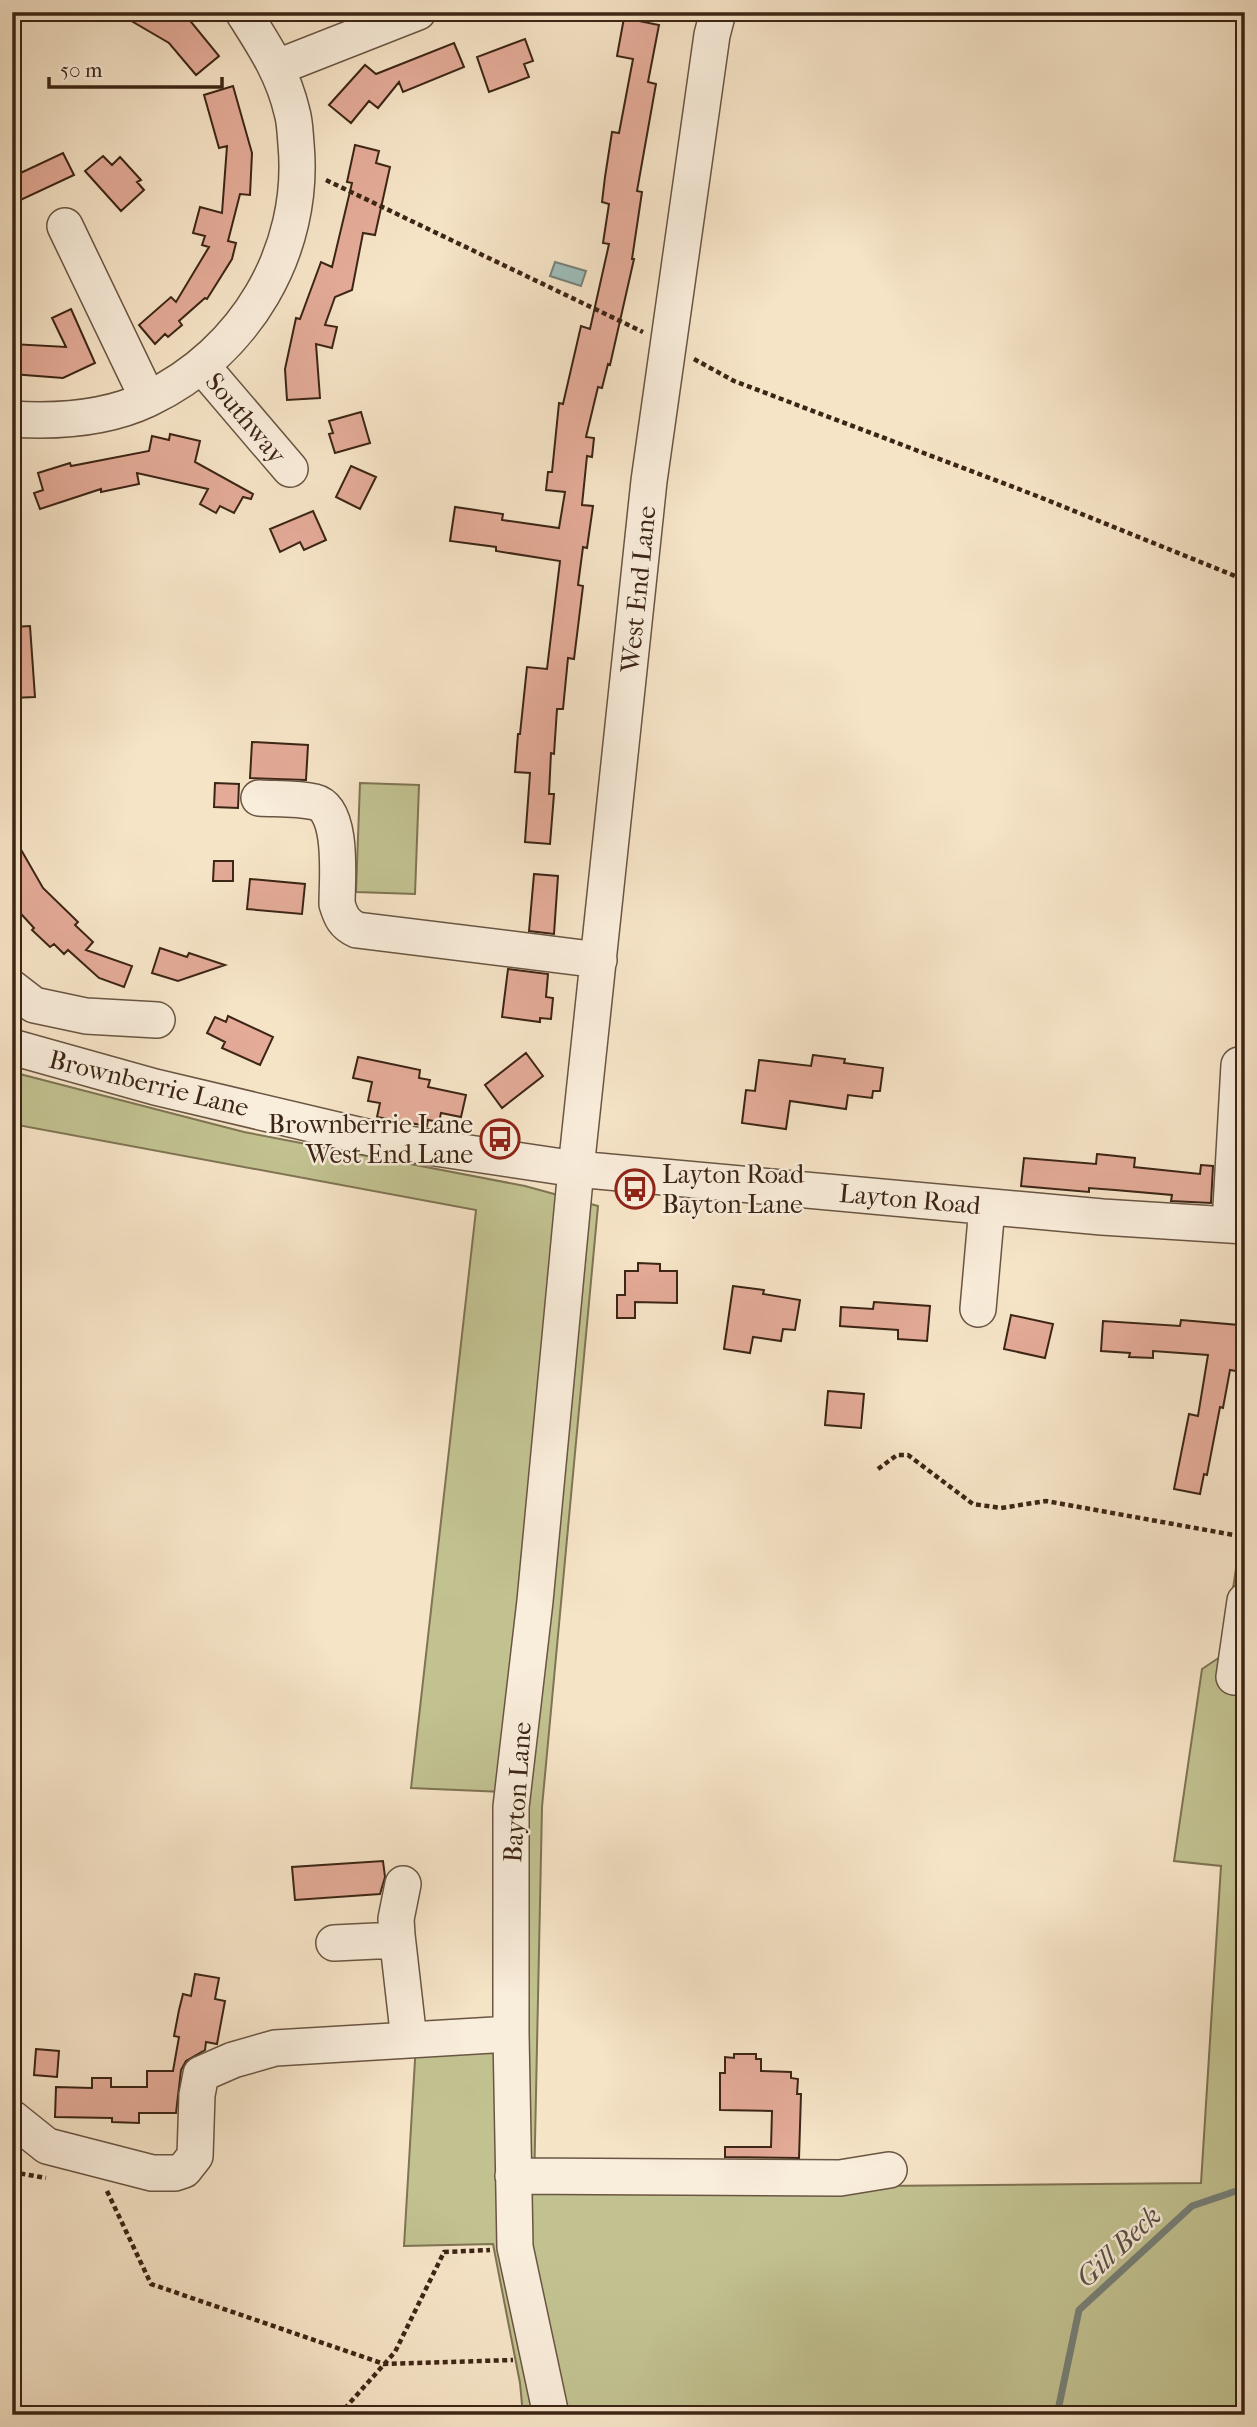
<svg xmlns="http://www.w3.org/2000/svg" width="1257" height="2427" viewBox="0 0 1257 2427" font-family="'IM FELL French Canon',serif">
  <rect width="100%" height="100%" fill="#f6e4c7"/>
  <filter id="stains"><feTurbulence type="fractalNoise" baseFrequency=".00286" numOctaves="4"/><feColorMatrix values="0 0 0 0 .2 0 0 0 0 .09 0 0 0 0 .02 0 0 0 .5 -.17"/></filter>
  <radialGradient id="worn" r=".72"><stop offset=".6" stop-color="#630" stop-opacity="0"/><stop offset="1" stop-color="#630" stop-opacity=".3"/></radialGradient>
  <!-- green -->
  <path fill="#c2c291" stroke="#7f7453" stroke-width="2" d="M360 783 419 785 415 894 356 892Z
    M12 1072 244 1132 525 1186 598 1206 542 1807 534 2189 1201 2183 1221 1866 1174 1861 1202 1669 1223 1655 1243 1522H1245V2415H523L520 2383 493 2244 404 2246 417 2026 499 2020 504 1792 411 1788 476 1210 12 1124Z"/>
  <!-- water -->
  <path fill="#9ebebb" stroke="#778179" stroke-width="2" d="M555 262 586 271 581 286 550 276Z"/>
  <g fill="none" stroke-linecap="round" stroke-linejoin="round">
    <!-- stream -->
    <path stroke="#778179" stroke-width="7" d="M1057 2415 1079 2310 1192 2206 1245 2188"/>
  </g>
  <!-- building -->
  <path fill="#e4ab98" stroke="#3c2515" stroke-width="2" d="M116 12H183L219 56 196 75 169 43Z
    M624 18 659 25 648 82 656 84 637 191 642 192 632 259H634L610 365 608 364 602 388 598 387 586 437 594 438 592 457 587 456 582 505 593 506 587 548 583 547 578 585 583 586 574 659 568 658 563 709H557L554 754 551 753 549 794H554L550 844 525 842 530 773 515 772 518 734H520L527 667 547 669 560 561 496 551V547L450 541 455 507 503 514 502 520 559 528 565 492 546 490 548 472H552L559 403 563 404 581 326 590 329 609 244 603 243 609 204 602 202 605 177 612 132 619 133 633 59 617 56Z
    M525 39 533 61 524 64 529 77 489 92 477 57Z
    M454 43 464 67 403 92 399 82 378 108 369 101 351 123 329 105 365 65 376 74Z
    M233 86 252 153 250 195 240 194 228 241 236 243 232 259 207 299 205 298 179 321 182 325 168 337 165 334 155 344 139 325 171 297 176 302 209 247 202 245 205 236 193 233 200 207 222 213 227 146 219 148 204 95Z
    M355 145 379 151 376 163 390 167 375 235 363 233 352 290 335 297 325 325 337 327 332 348 316 344 320 398 287 400 285 369 296 318 300 319 321 262 332 267 352 183 347 182Z
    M63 153 74 175 12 204V177Z
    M103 156 112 165 120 157 141 180 137 182 144 190 121 211 85 171Z
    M71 309 95 363 63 378 12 374V344L66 347 52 318Z
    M361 412 370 443 335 453 329 434 333 433 329 421Z
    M170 434 200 441 195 462 253 494 251 499 243 497 234 513 220 506 216 513 200 504 208 489 137 473 139 484 101 492V489L40 509 34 493 43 490 38 473 70 463 71 466 149 451 152 436 169 440Z
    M351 466 376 477 360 509 336 497Z
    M313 511 326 540 304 550 300 542 280 552 270 529Z
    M30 626 35 697 12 698V627Z
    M252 742 308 745 306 780 250 778Z
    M215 783 239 784 238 808 214 807Z
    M12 834 43 888 78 922 75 925 93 942 86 950 132 966 124 987 99 978 68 950 64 954 54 944 50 947 32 930 34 928 12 904Z
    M214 861H233V881H213Z
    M534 874 558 876 554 934 529 931Z
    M250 879 305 884 302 914 247 909Z
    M160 948 187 957 189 953 225 965 178 981 152 973Z
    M508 969 548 974 546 997 553 998 551 1019 540 1018V1022L502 1017Z
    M228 1016 273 1037 260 1065 222 1048 225 1042 207 1033 215 1017 226 1022Z
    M526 1053 543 1076 502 1108 485 1085Z
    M813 1055 845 1059 844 1063 883 1068 880 1091H873L872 1098 848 1095 846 1109 790 1101 786 1129 742 1123 746 1090 755 1091 759 1060 811 1066Z
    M358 1057 420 1070 419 1078 430 1080 428 1087 466 1095 461 1117 441 1113 439 1122 428 1120 427 1126 377 1117 380 1103 368 1101 372 1082 353 1078Z
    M1097 1154 1135 1158 1134 1167 1200 1174 1201 1165 1213 1166 1211 1203 1171 1201 1172 1195 1115 1190 1089 1188V1192L1021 1186 1024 1158 1096 1164Z
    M638 1263 660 1264V1271H677V1303L635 1302V1318H617V1295H625V1271H638Z
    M733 1286 764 1290 763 1294 800 1300 795 1330 783 1329 781 1341 753 1337 750 1353 724 1349Z
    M874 1302 930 1306 927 1341 898 1339V1330L840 1326 841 1307 873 1309Z
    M1011 1315 1053 1324 1045 1358 1004 1349Z
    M1181 1320 1239 1325 1236 1371 1230 1370 1223 1408 1220 1407 1207 1475 1204 1474 1200 1494 1174 1489 1189 1414 1198 1416 1208 1355 1153 1351V1358L1129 1357 1130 1353 1101 1351 1103 1321 1180 1326Z
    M828 1391 864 1394 861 1428 825 1425Z
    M383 1861 385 1877 380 1894 295 1900 292 1867Z
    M195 1974 219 1978 215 1999 225 2001 217 2044 206 2042 205 2050 186 2061 181 2070 176 2113H139V2123L112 2122V2118L55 2117 56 2087 92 2088V2078H111V2087H147V2071H173L179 2037 174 2036 179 2010 183 1994 191 1996Z
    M36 2049 59 2051 57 2077 34 2075Z
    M734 2054H756V2059H761V2071L791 2072V2078L798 2079 797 2094H801L799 2158 725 2157V2147H771L772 2111 720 2110V2073H725V2057L734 2058Z"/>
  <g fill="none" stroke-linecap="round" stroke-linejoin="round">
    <!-- minor casing -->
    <g stroke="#6a5542" stroke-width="38">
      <path id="minor" d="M278 67 418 12
        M65 226 148 399
        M202 366 290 469
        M12 419C58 422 106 419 148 399 245 353 306 251 296 144 295 133 295 122 292 112 283 73 264 45 243 12
        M259 798C277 799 297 798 315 802 344 809 337 880 337 904 341 917 344 924 357 930L599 960
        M12 988 34 1005 86 1016 157 1020
        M12 1047 155 1087 375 1139 576 1169 1102 1217 1245 1226
        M1230 1225 1239 1065
        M978 1309 987 1207
        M1234 1677 1245 1601
        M403 1884 396 1919 397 1935 409 2040
        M334 1943 397 1940
        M12 2118 47 2146 152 2173H175L184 2170 195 2156 197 2095 201 2074 233 2060 275 2048 511 2034
        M513 2176 840 2178 889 2170
        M551 2415 515 2247 511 2034V1807L535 1601 576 1169 649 481 712 35 718 12"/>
    </g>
    <!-- path -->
    <path stroke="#3c2515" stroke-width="4.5" stroke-dasharray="5 3.5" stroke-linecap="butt" d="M326 180 643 332
      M694 359 734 381 1037 496 1245 580
      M878 1469 897 1455H908L973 1504 1001 1508 1046 1501 1245 1537
      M12 2172 46 2178
      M107 2191 151 2284 384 2364 513 2360
      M339 2415 395 2352 444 2252 490 2250"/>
    <!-- minor -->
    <use href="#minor" stroke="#f9eddb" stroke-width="35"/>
  </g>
  <!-- icons -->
  <defs>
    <g id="bus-ring" transform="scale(2.0125)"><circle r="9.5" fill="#f9eddb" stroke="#8f2418" stroke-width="1.5"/><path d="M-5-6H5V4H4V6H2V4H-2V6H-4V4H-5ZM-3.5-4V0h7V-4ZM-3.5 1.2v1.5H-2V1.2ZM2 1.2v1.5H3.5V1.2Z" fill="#8f2418"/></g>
  </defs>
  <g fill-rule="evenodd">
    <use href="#bus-ring" x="500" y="1139"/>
    <use href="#bus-ring" x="635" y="1189"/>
  </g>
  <g text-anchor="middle" stroke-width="5" stroke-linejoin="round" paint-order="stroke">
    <!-- street labels -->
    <g font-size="26" fill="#3c2515" stroke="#f9eddb">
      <text transform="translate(246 418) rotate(50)" y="9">Southway</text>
      <text transform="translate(638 589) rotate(-84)" y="9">West End Lane</text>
      <text transform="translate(149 1083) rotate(14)" y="9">Brownberrie Lane</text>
      <text transform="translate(910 1199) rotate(5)" y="9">Layton Road</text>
      <text transform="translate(517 1792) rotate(-86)" y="9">Bayton Lane</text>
    </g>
    <!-- poi labels -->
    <g font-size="26" fill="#3c2515" stroke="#f9eddb" text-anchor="end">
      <text x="473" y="1133">Brownberrie Lane<tspan x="473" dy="30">West End Lane</tspan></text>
      <text x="662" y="1183" text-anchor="start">Layton Road<tspan x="662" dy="30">Bayton Lane</tspan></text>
    </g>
    <!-- water labels -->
    <g font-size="28" font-style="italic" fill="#595347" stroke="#f9eddb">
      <text transform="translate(1118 2246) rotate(-43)" y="10">Gill Beck</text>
    </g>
  </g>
  <!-- margin -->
  <rect width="1257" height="2427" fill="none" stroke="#f6e4c7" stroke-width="42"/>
  <rect x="14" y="14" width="1229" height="2399" fill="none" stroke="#3c2515" stroke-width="3.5"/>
  <rect x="21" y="21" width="1215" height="2385" fill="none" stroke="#3c2515" stroke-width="2"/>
  <!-- scale -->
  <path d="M49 77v10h173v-10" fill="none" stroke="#3c2515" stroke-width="3.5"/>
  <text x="60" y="77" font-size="21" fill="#3c2515" stroke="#f9eddb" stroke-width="5" paint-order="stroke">50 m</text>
  <rect width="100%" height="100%" filter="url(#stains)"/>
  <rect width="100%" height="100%" fill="url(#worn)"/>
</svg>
